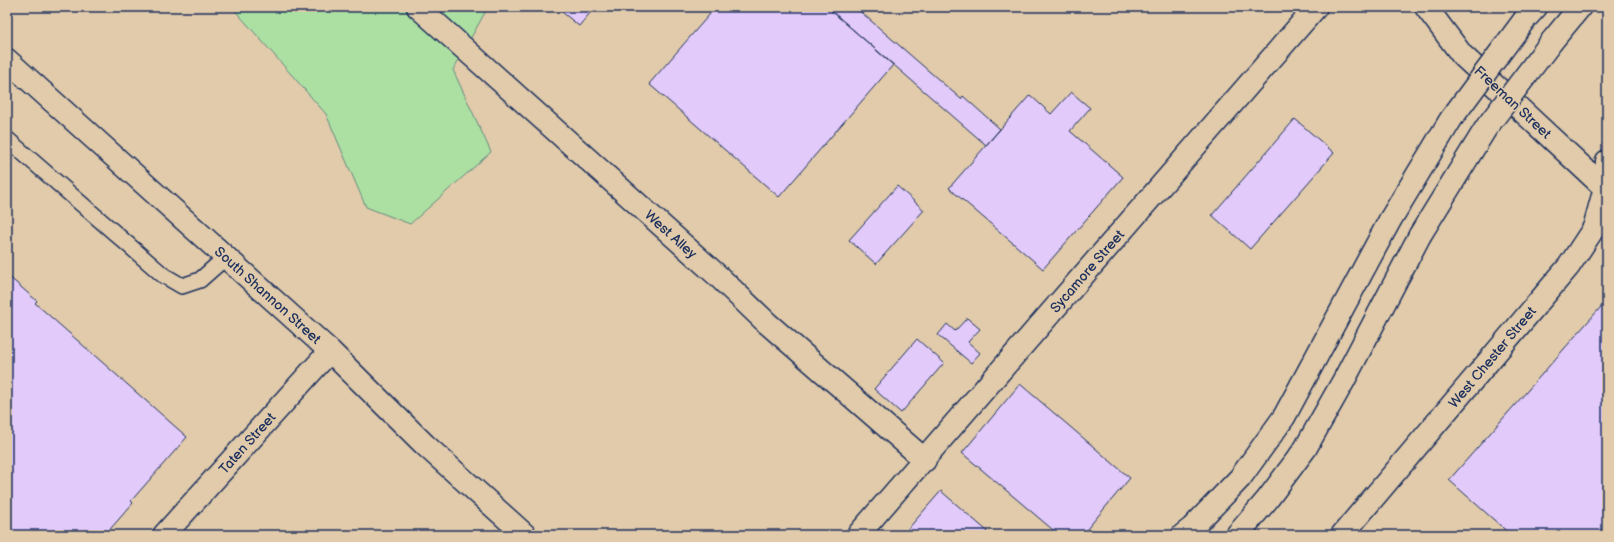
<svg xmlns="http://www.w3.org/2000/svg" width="1614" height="542" viewBox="0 0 1614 542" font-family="'Balsamiq Sans',sans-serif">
  <rect width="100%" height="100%" fill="#e1cbaa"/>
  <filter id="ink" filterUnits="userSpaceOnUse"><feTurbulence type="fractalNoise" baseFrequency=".025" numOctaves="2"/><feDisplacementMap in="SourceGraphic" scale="8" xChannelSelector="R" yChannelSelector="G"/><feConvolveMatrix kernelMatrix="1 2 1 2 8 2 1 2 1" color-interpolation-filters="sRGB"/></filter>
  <g filter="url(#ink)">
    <!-- green -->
    <path fill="#ace0a2" stroke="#648880" d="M232 7H488L453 70 491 152 410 224 366 207 326 114Z"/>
    <!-- building -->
    <path fill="#e2cafa" stroke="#1b2f5e" d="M556 7H595L579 26Z
      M716 7H827L893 65 779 197 649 84Z
      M827 7H855L961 99 963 96 1000 129 986 145Z
      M1071 92 1090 108 1070 131 1123 177 1043 269 949 188 1030 95 1051 114Z
      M1295 119 1334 153 1250 249 1212 215Z
      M897 186 924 210 876 264 849 240Z
      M7 275 37 301 35 303 187 437 131 501 133 503 105 535H7Z
      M1607 300V535H1511L1449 480Z
      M967 318 980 329 968 342 980 353 971 363 938 335 947 324 955 331Z
      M917 339 944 363 901 413 874 389Z
      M1020 384 1130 478 1082 535H1059L962 453Z
      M941 491 987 531 983 535H913L907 530Z"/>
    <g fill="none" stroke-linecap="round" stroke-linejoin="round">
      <!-- lane casing -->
      <g stroke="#1b2f5e" stroke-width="18">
        <path id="lane" d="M7 139 163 275 182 286 200 280 226 257"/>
      </g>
      <!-- street casing -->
      <g stroke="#1b2f5e" stroke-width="25">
        <path id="street" d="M418 7 718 276 767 323 925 460
          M1426 7 1462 55 1607 190
          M7 60 330 351 425 445 525 535
          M164 535 330 351
          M858 535 1316 7
          M1342 535 1569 266 1594 228 1605 188 1607 161"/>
      </g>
      <!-- highway casing -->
      <g stroke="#1b2f5e" stroke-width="25">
        <path id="highway" d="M1525 19 1536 7
          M1552 41 1580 7
          M1183 535 1192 528 1240 478 1284 417 1390 220
          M1237 535 1267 500 1305 449 1344 380 1420 235"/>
      </g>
      <!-- lane -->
      <use href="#lane" stroke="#e1cbaa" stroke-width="15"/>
      <!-- street -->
      <use href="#street" stroke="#e1cbaa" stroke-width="22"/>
      <!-- highway -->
      <use href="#highway" stroke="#e1cbaa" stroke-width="22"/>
      <!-- highway-bridge casing -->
      <g stroke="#1b2f5e" stroke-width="25" stroke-linecap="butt">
        <path id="highway-bridge" d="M1390 220 1451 119 1525 19
          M1420 235 1486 128 1552 41"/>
      </g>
      <!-- highway-bridge -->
      <use href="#highway-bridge" stroke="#e1cbaa" stroke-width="22"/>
    </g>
  </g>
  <g text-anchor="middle" stroke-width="3" stroke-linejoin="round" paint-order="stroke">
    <!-- street labels -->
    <g font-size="14" fill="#1b2f5e" stroke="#e1cbaa">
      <text transform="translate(1513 102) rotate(43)" y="5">Freeman Street</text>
      <text transform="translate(671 234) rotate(42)" y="5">West Alley</text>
      <text transform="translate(1087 271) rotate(-49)" y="5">Sycamore Street</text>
      <text transform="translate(268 295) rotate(42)" y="5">South Shannon Street</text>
      <text transform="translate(1492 357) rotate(-50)" y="5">West Chester Street</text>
      <text transform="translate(247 443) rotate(-48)" y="5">Taten Street</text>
    </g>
  </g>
  <!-- margin -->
  <rect width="1614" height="542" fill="none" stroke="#e1cbaa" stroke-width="24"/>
  <rect x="12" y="12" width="1590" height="518" fill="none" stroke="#1b2f5e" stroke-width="1.5" filter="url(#ink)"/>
</svg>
